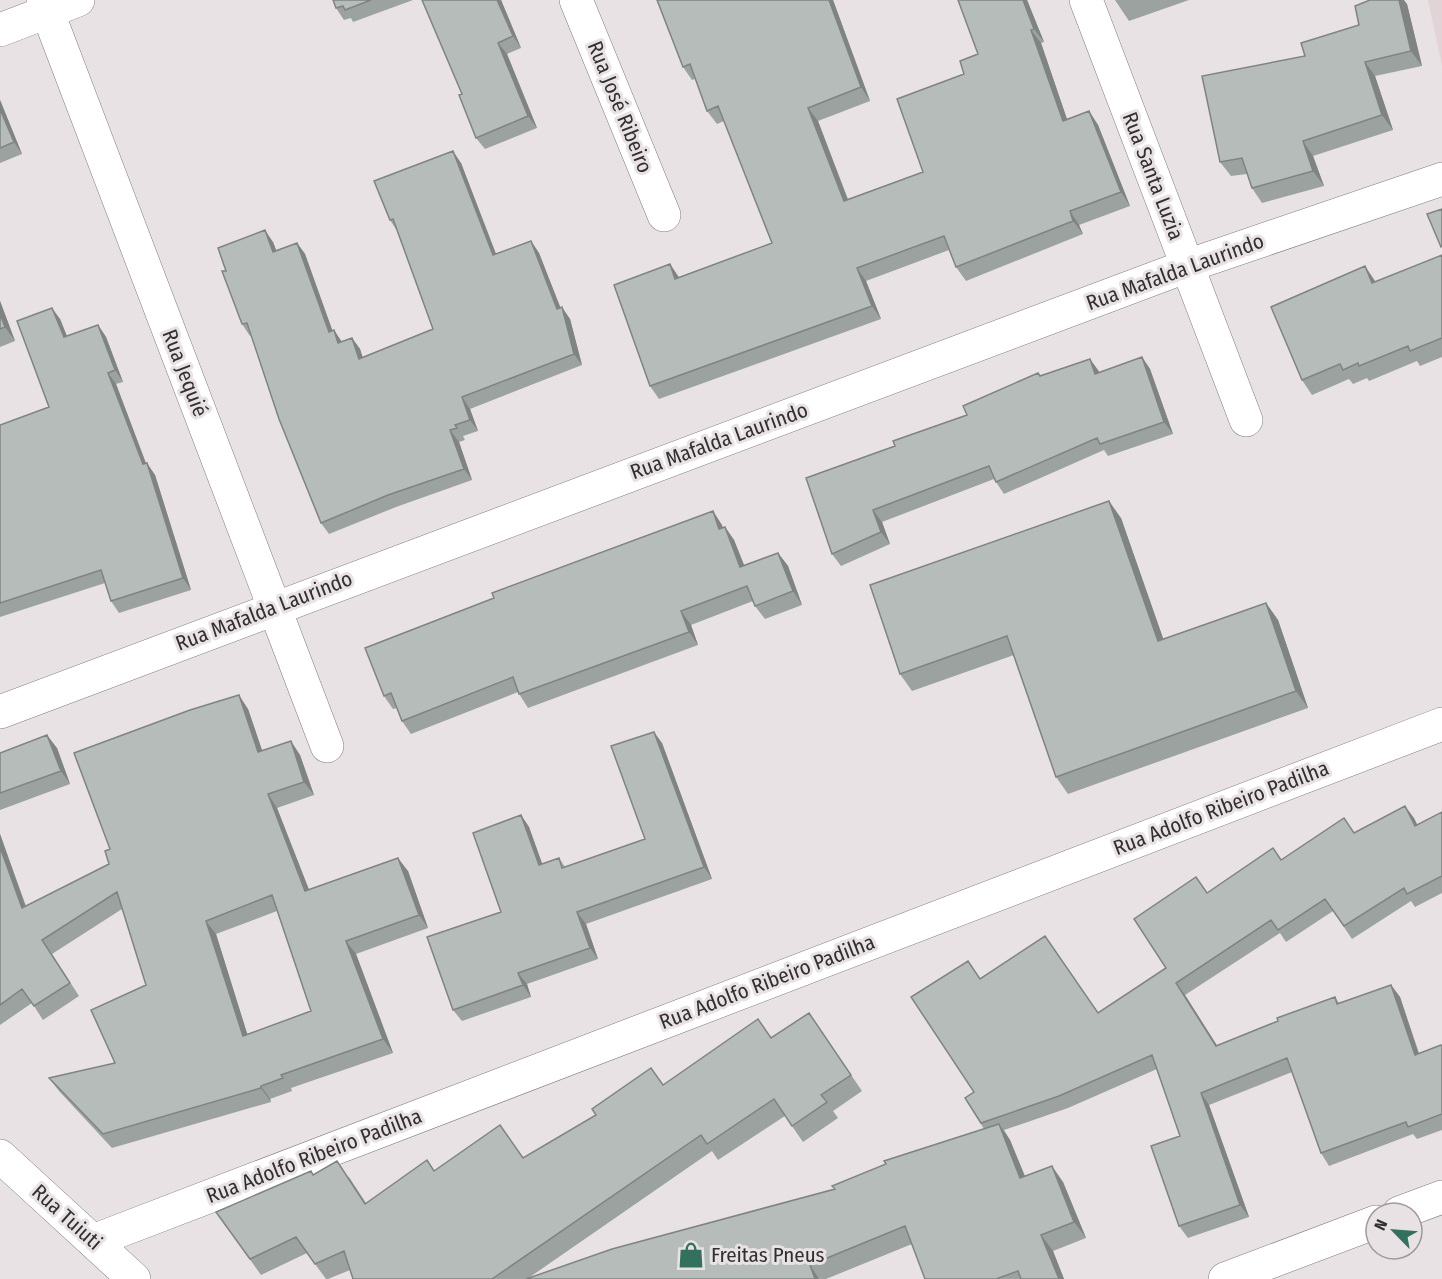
<svg xmlns="http://www.w3.org/2000/svg" width="1442" height="1279" viewBox="0 0 1442 1279" font-family="'Fira Sans Condensed',sans-serif">
  <rect width="100%" height="100%" fill="#e9e2e4"/>
  <!-- built -->
  <path fill="#e2d3d7" d="M1428 0H1442V66Z"/>
  <g fill="none" stroke-linecap="round" stroke-linejoin="round">
    <!-- minor casing -->
    <g stroke="#827c7d" stroke-width="34">
      <path id="minor" d="M43 0 327 746
        M576 0 664 215
        M1086 0 1246 420
        M0 30 78 0
        M0 712 1187 266 1442 179
        M1399 1213 1442 1197
        M93 1241 1442 724
        M1225 1279 1376 1222"/>
    </g>
    <!-- major casing -->
    <g stroke="#827c7d" stroke-width="34">
      <path id="major" d="M0 1156 134 1279"/>
    </g>
    <!-- minor -->
    <use href="#minor" stroke="#fff" stroke-width="33"/>
    <!-- major -->
    <use href="#major" stroke="#fff" stroke-width="33"/>
  </g>
  <!-- wall -->
  <path fill="#9ca29f" fill-rule="evenodd" d="M333 0H413L353 22 351 18 344 20 336 8Z
    M501 0 521 48 507 54 537 128 485 149 476 138 462 94Z
    M657 0H833L870 101 818 121 848 199 923 172 964 74 978 54 1027 0 1044 42 1041 43 1067 119 1089 111 1098 125 1130 206 1079 225 1083 234 966 281 956 267 949 250 866 281 881 319 659 399 650 386 670 264 679 277 772 243 724 121 717 124 707 111 695 79 692 80 683 67Z
    M1115 0H1189L1129 21Z
    M1407 4 1422 66 1375 76 1393 130 1313 156 1324 186 1262 203 1252 188 1247 174 1231 176 1220 162 1359 25Z
    M0 100 22 154 0 163Z
    M461 163 496 254 531 241 539 253 560 308 570 319 582 365 470 409 478 431 463 436 465 440 459 442 472 480 396 507 329 534 321 523 251 335 250 336 242 324 226 271 273 242 276 250 297 243 305 254 332 331 334 330 341 342 352 338 360 349 362 357 433 329 398 232 390 220Z
    M1442 255V357L1420 366 1417 361 1369 381 1367 378 1353 384 1349 379 1312 395 1302 380 1376 282Z
    M0 301 15 341 0 347Z
    M60 319 67 336 98 325 106 337 123 382 116 384 146 463 155 475 191 590 119 613 111 601 105 583 0 617V425L49 407Z
    M1142 357 1150 369 1173 434 1108 456 1104 450 1004 494 994 479 882 522 890 544 841 566 832 554 895 446 967 415 1040 375 1098 370 1099 372Z
    M713 511 723 528 725 527 734 540 744 565 778 553 788 566 802 605 765 619 755 606 753 601 691 625 698 645 528 708 518 692 411 734 402 721 397 708 393 709 384 696 494 598Z
    M1121 518 1163 639 1266 603 1278 620 1308 708 1068 794 1056 777 1014 655 912 691 900 674Z
    M248 709 262 750 300 755 314 795 277 808 309 890 408 871 428 928 356 954 393 1053 291 1088 292 1091 270 1099 271 1102 112 1148 59 1091 49 1078 115 1063 146 985 122 909 52 954 79 996 43 1020 32 1003 0 1025V834L26 906 109 864 110 849ZM277 911 311 1011 247 1034 216 934Z
    M662 743 712 879 586 924 598 959 527 984 531 997 462 1021 453 1010 501 912 521 815 529 827 542 864 559 858 565 867 645 839Z
    M57 748 70 784 0 810V753Z
    M1405 806 1417 825 1442 812V893L1415 907 1411 901 1352 939 1333 911 1286 942 1280 933 1185 995 1217 1046 1335 997 1339 1003 1391 985 1400 997 1419 1053 1442 1046V1130L1417 1139 1413 1134 1329 1166 1321 1153 1292 1072 1209 1105 1249 1217 1188 1238 1179 1226 1180 1136 1157 1069 1068 1108 1004 1130 1010 1140 1025 1176 1063 1182 1086 1238 1053 1251 1064 1279H925L912 1244 826 1279H353L350 1270 328 1279H326L307 1253 261 1275 216 1212 314 1174 349 1177 366 1203 434 1171 523 1158 663 1085 771 1038 809 1013 862 1091 833 1111 838 1118 803 1142 785 1116 718 1160 712 1151 527 1279 835 1189 984 1129 965 1098 974 1092 981 979 1098 1013 1166 968 1207 893 1281 860 1354 833Z"/>
  <!-- shaded-wall -->
  <path fill="#7f8482" d="M497 0H501L521 48 513 36Z
    M829 0H833L870 101 861 87Z
    M1023 0H1027L1044 42 1034 29Z
    M1399 0H1404L1407 4 1422 66 1411 51Z
    M1031 30 1041 43 1072 134 1063 121Z
    M498 43 507 54 537 128 528 116Z
    M1365 62 1375 76 1393 130 1382 115Z
    M0 100 22 154 14 142 0 109Z
    M808 108 818 121 853 214 844 201Z
    M1089 111 1098 125 1130 206 1121 192Z
    M1303 141 1313 156 1324 186 1313 171Z
    M453 151 461 163 501 267 493 255Z
    M1070 211 1079 225 1083 234 1073 221Z
    M265 230 273 242 281 263 273 252Z
    M531 241 539 253 565 319 562 307 570 319 582 365 574 354Z
    M297 243 305 254 337 343 329 332Z
    M670 264 679 278 675 279Z
    M1365 266 1375 281 1382 298 1372 283Z
    M857 268 866 281 881 319 872 306Z
    M0 301 15 341 5 327 0 314Z
    M52 308 60 319 72 349 64 337Z
    M98 325 106 337 123 382 115 370Z
    M334 330 342 342 338 343Z
    M352 338 360 349 367 370 359 359Z
    M1142 357 1150 369 1173 434 1164 422Z
    M1090 359 1098 370 1104 385 1095 374Z
    M108 373 116 384 148 469 147 463 155 475 191 590 183 578 143 464Z
    M462 397 470 409 478 431 470 420Z
    M450 430 459 442 472 480 464 469Z
    M1109 501 1121 518 1170 658 1158 641Z
    M873 510 882 522 890 544 881 532Z
    M713 511 722 525 728 542 719 529Z
    M725 527 734 540 750 580 740 567Z
    M778 553 788 566 802 605 793 591Z
    M1266 603 1278 620 1308 708 1296 691Z
    M681 611 691 625 698 645 689 632Z
    M239 695 248 709 267 765 258 752Z
    M654 732 662 743 712 879 704 867Z
    M47 735 57 748 70 784 61 771Z
    M291 741 300 755 314 795 304 782Z
    M268 794 277 808 315 905 305 891Z
    M1405 806 1414 818 1424 838 1415 826Z
    M521 815 529 827 547 877 539 865Z
    M0 834 31 922 22 908 0 847Z
    M398 858 408 871 428 928 419 915Z
    M577 912 586 924 598 959 590 948Z
    M206 921 216 934 252 1049 243 1036Z
    M346 941 356 954 393 1053 383 1039Z
    M518 973 527 984 531 997 523 985Z
    M1176 983 1185 995 1225 1058 1216 1046Z
    M1391 985 1400 997 1423 1067 1415 1055Z
    M261 1086 270 1099 271 1102 261 1088Z
    M1201 1093 1209 1105 1249 1217 1240 1205Z
    M999 1124 1010 1140 1032 1194 1020 1178Z
    M1052 1166 1063 1182 1086 1238 1074 1222Z
    M1041 1235 1053 1251 1064 1279H1059Z
    M810 1265 819 1279H815Z"/>
  <!-- building -->
  <path fill="#b5bcb9" stroke="#7f8482" stroke-width="1.5" fill-rule="evenodd" d="M333 0H371L345 10 343 6 336 8Z
    M422 0H497L513 36 498 43 528 116 476 138 459 95 462 94Z
    M657 0H829L861 87 808 108 844 201 923 172 897 99 964 74 960 61 978 54 958 0H1023L1034 29 1031 30 1063 121 1089 111 1121 192 1070 211 1073 221 956 267 944 236 857 268 872 306 650 386 614 285 670 264 675 279 772 243 718 106 707 111 690 64 683 67Z
    M1370 0H1399L1411 51 1365 62 1382 115 1303 141 1313 171 1252 188 1242 158 1220 162 1202 76 1305 56 1301 43 1359 25 1355 6Z
    M0 109 14 142 0 148Z
    M453 151 493 255 531 241 557 309 562 307 574 354 462 397 470 420 455 425 457 428 450 430 464 469 388 495 321 523 279 419 247 323 242 324 222 271H226L218 248 265 230 273 252 297 243 329 332 334 330 338 343 352 338 359 359 433 329 393 219 390 220 374 181Z
    M1442 209V246L1441 247 1427 214Z
    M1442 255V338L1410 351 1408 346 1359 366 1358 363 1343 370 1340 364 1302 380 1271 307 1365 266 1372 283Z
    M52 308 64 337 98 325 115 370 108 373 143 464 147 463 183 578 111 601 101 570 0 603V425L49 407 17 321Z
    M0 314 5 327 0 329Z
    M1142 357 1164 422 1100 444 1097 438 996 482 989 466 873 510 881 532 832 554 806 478 895 446 893 441 967 415 963 406 1038 373 1040 376 1090 359 1095 374Z
    M1109 501 1158 641 1266 603 1296 691 1056 777 1007 636 900 674 870 585Z
    M713 511 719 529 725 527 740 567 778 553 793 591 755 606 747 586 681 611 689 632 519 694 513 677 402 721 391 693 384 696 365 648 494 598 492 593Z
    M239 695 258 752 291 741 304 782 268 794 305 891 398 858 419 915 346 941 383 1039 281 1075 283 1078 261 1086V1088L103 1134 49 1078 115 1063 91 1010 146 985 117 892 42 940 70 983 34 1006 22 989 0 1005V847L22 908 109 864 105 851 110 849 74 753 190 710ZM272 895 311 1011 243 1036 206 921Z
    M654 732 704 867 577 912 590 948 518 973 523 985 453 1010 427 937 501 912 473 833 521 815 539 865 559 858 562 868 645 839 611 746Z
    M47 735 61 771 0 793V753Z
    M1405 806 1415 826 1442 812V876L1407 894 1404 888 1344 926 1325 899 1278 930 1271 920 1176 983 1216 1046 1278 1021 1277 1018 1335 997 1337 1004 1391 985 1415 1055 1441 1045 1442 1047V1114L1408 1127 1406 1122 1321 1153 1287 1058 1201 1093 1240 1205 1179 1226 1151 1146 1180 1136 1152 1055 1059 1096 981 1123 965 1098 974 1092 911 997 968 961 980 979 1045 936 1098 1013 1166 968 1134 919 1196 877 1207 893 1273 848 1281 860 1344 818 1354 833Z
    M809 1013 851 1075 821 1095 827 1102 792 1126 774 1099 707 1144 701 1135 492 1279H353L344 1251 315 1264 296 1237 250 1259 216 1212 311 1171 313 1175 337 1161 365 1204 427 1160 434 1171 500 1125 523 1158 596 1115 592 1109 651 1068 663 1085 758 1019 771 1038Z
    M999 1124 1020 1178 1052 1166 1074 1222 1041 1235 1059 1279H1021L1018 1271 996 1279H925L905 1226 810 1265 815 1279H526L612 1249 835 1189 832 1186 886 1164 884 1161Z"/>
  <!-- icons -->
  <defs>
    <g id="shop-bare" transform="scale(2.07)"><path d="M-5-2.5h2.3a2.7 3.5 0 0 1 5.4 0H5L5.5 6h-11ZM-1.5-2.5h3a1.5 2.3 0 0 0-3 0Z" fill="#33715e" stroke="#e9e2e4" stroke-width="2.5" paint-order="stroke"/></g>
  </defs>
  <g fill-rule="evenodd">
    <use href="#shop-bare" x="691" y="1255"/>
  </g>
  <g text-anchor="middle" stroke-width="6" stroke-linejoin="round" paint-order="stroke">
    <!-- street labels -->
    <g font-size="21" fill="#312f2f" stroke="#e9e2e4">
      <text transform="translate(620 107) rotate(68)" y="7">Rua José Ribeiro</text>
      <text transform="translate(1153 176) rotate(69)" y="7">Rua Santa Luzia</text>
      <text transform="translate(1175 272) rotate(-20)" y="7">Rua Mafalda Laurindo</text>
      <text transform="translate(185 373) rotate(69)" y="7">Rua Jequié</text>
      <text transform="translate(719 441) rotate(-20)" y="7">Rua Mafalda Laurindo</text>
      <text transform="translate(264 611) rotate(-21)" y="7">Rua Mafalda Laurindo</text>
      <text transform="translate(1221 808) rotate(-21)" y="7">Rua Adolfo Ribeiro Padilha</text>
      <text transform="translate(767 982) rotate(-21)" y="7">Rua Adolfo Ribeiro Padilha</text>
      <text transform="translate(314 1156) rotate(-21)" y="7">Rua Adolfo Ribeiro Padilha</text>
      <text transform="translate(67 1217) rotate(42)" y="7">Rua Tuiuti</text>
    </g>
    <!-- poi labels -->
    <g font-size="21" fill="#312f2f" stroke="#e9e2e4" text-anchor="start">
      <text x="711" y="1262">Freitas Pneus</text>
    </g>
  </g>
  <!-- north arrow -->
  <g transform="translate(1394 1231) rotate(295)"><circle r="28" fill="#e9e2e4" stroke="#9f9a9c" stroke-width="1.5"/>
  <path d="M0-4.5L10 22L0 15L-10 22Z" fill="#33715e"/>
  <text y="-9" font-size="16" font-weight="bold" text-anchor="middle" fill="#312f2f">N</text>
  </g>
</svg>
